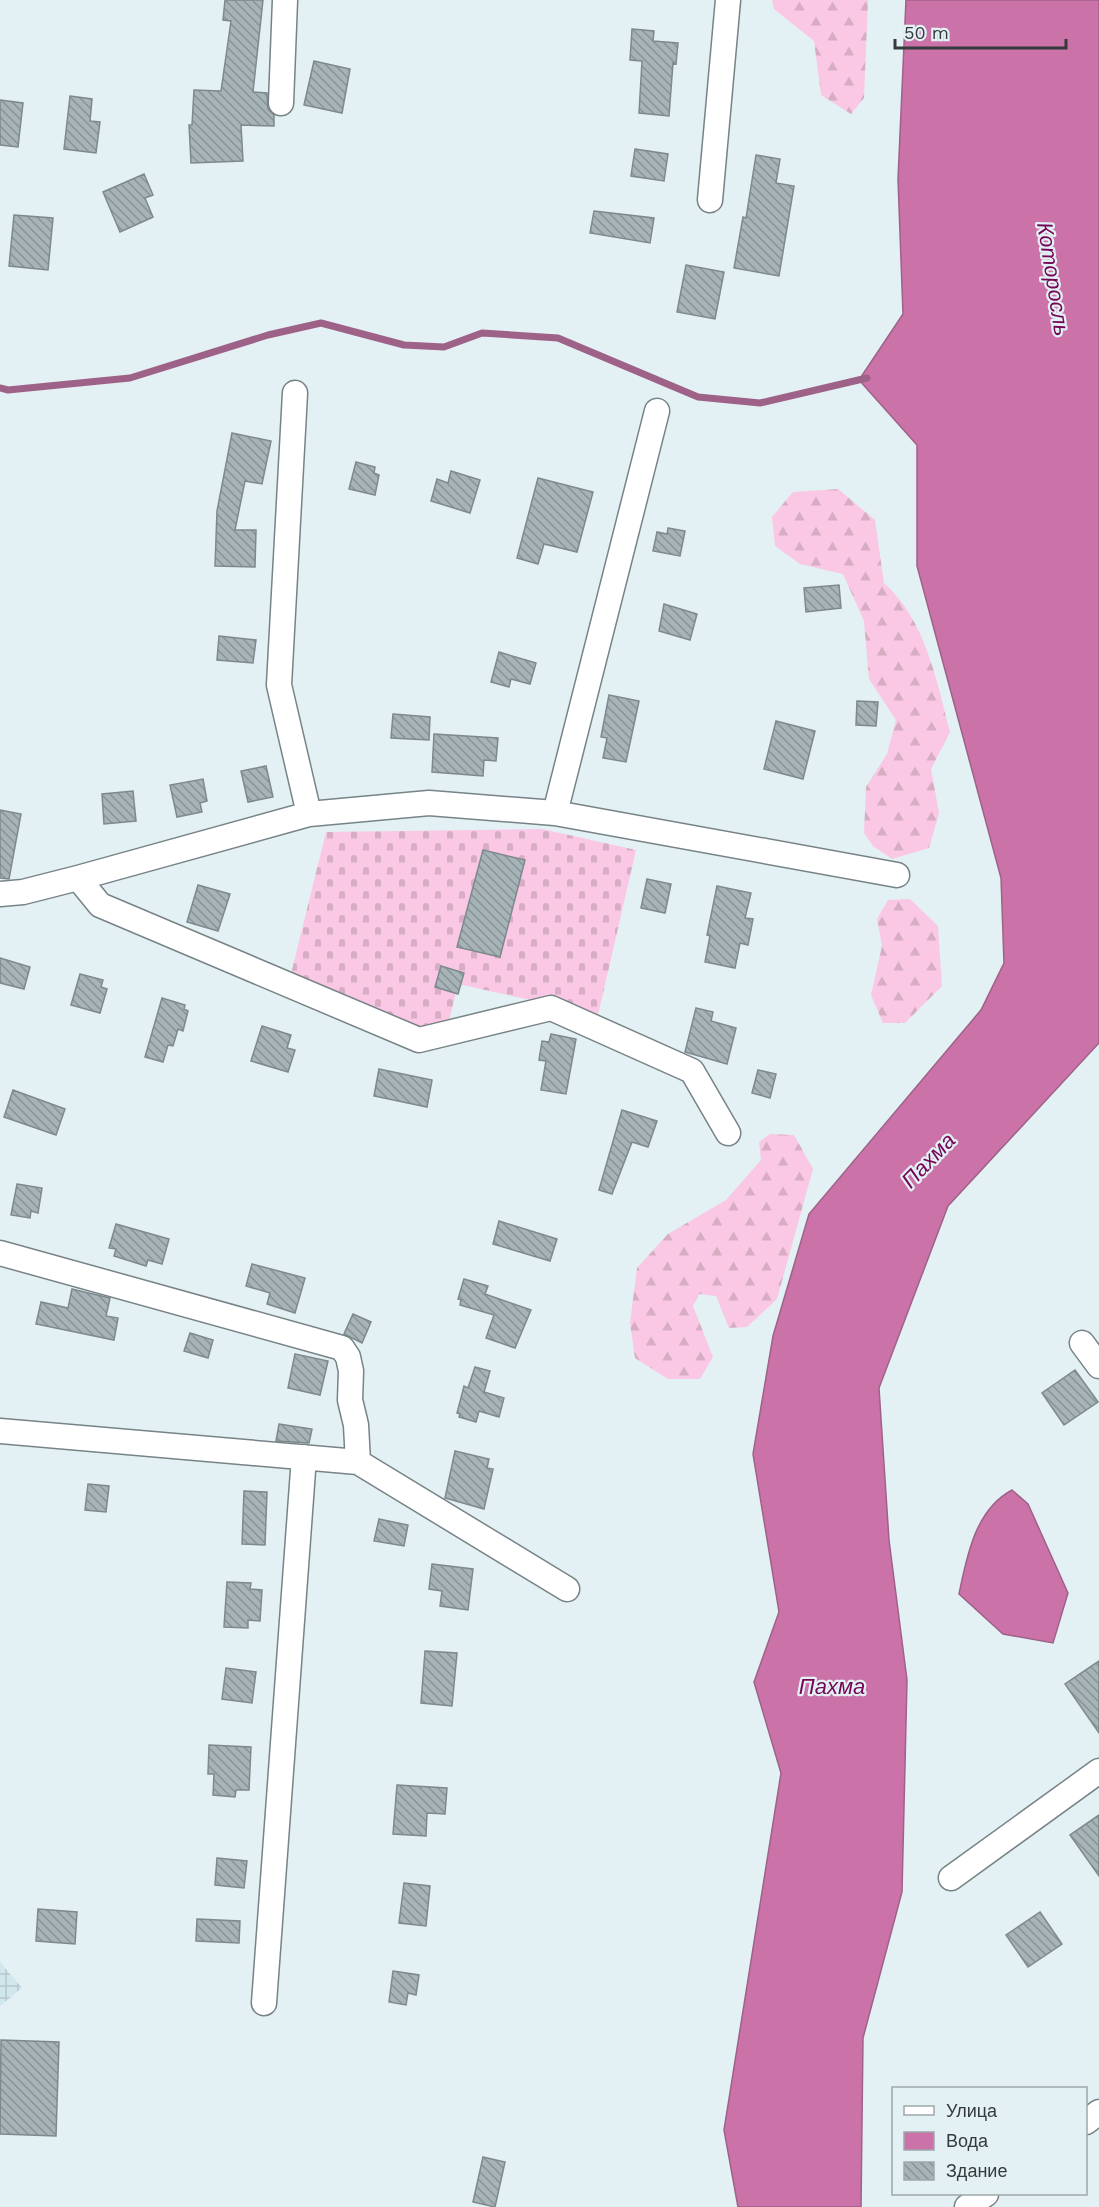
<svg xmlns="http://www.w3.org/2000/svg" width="1099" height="2207" viewBox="0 0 1099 2207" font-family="'Work Sans',sans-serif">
  <defs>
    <pattern id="industrial-grid" width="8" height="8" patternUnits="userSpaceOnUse" patternTransform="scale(1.5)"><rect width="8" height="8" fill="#d1e7ee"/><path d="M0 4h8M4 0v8" fill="none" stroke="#b4c7cd"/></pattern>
    <pattern id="forest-firs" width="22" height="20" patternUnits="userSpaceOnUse" patternTransform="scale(1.5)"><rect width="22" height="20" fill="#fac8e4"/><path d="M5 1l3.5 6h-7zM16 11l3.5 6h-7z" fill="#d7adc4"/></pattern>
    <pattern id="cemetery-stones" width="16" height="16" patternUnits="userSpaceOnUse" patternTransform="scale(1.5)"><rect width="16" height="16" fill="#fac8e4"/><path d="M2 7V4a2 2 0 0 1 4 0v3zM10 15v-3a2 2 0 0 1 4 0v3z" fill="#d7adc4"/></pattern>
    <pattern id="building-back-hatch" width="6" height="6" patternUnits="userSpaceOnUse" patternTransform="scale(1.5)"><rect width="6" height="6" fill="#a6b3b7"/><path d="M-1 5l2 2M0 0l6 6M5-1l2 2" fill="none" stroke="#889396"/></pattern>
  </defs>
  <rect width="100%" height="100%" fill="#e3f0f4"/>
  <!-- industrial -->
  <path fill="url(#industrial-grid)" d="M0 1962 22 1988 0 2006Z"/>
  <!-- forest -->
  <path fill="url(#forest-firs)" d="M772 0H868L864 98 851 114 821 95 814 41 774 9Z
    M838 489 875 520 884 583C926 621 936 679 950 732L931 769 939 813 929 848 892 859 873 846 864 833 866 787 887 754 896 720 869 679 864 621 843 574 800 564 775 546 772 517 793 492Z
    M910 899 938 926 942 986 905 1023H883L871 995 882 946 877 919 888 900Z
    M770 1134 794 1135 813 1169 777 1299 747 1327 729 1328 716 1296 699 1294 693 1306 713 1357 700 1379H668L635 1358 630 1323 637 1268 668 1234 726 1200 761 1160 759 1142Z"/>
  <!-- cemetery -->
  <path fill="url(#cemetery-stones)" d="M542 829 636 850 598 1015 458 984 448 1025 402 1034 289 982 326 832Z"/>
  <!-- water -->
  <path fill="#cb73a9" stroke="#9e6288" stroke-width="1.5" d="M906 0H1099V1043L948 1206 879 1388 889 1540 907 1680 902 1892 863 2038 861 2207H738L724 2130 781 1773 754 1682 779 1612 753 1454 773 1336 809 1214 981 1010 1004 963 1001 878 917 566V445L859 380 903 314 898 179Z
    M1012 1490 1028 1504 1068 1593 1053 1643 1003 1634 959 1594C967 1556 975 1510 1012 1490Z"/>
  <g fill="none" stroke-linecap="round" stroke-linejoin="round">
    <!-- stream -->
    <path stroke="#9e6288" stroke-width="7" d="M0 388 8 390 130 378 268 335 321 323 404 345 444 347 482 333 558 338 698 397 760 403 867 378"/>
  </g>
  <!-- building -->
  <path fill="url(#building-back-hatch)" stroke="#7d898d" stroke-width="1.5" d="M225 0H263L253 92 267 93 268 109 274 115V126L241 125 243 161 191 163 189 125H192L194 90 221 91 231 21 223 20Z
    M632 29 654 31 653 41 678 43 676 64 673 63 669 116 639 113 642 61 630 60Z
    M314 61 350 69 342 113 304 105Z
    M70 96 92 99 90 121 100 122 96 153 64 149Z
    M0 100 23 103 18 147 0 145Z
    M635 149 668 154 664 181 631 176Z
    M756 155 780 159 776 183 794 186 779 276 734 268 743 217 746 218Z
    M144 174 153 195 145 198 153 217 120 232 103 192Z
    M594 211 654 218 650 243 590 233Z
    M14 215 53 218 48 270 9 266Z
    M686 265 724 272 715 319 677 312Z
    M232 433 271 441 262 484 245 481 235 530H256L255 567 215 566 217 511Z
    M356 462 375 467 374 473 379 475 375 495 349 489Z
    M451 471 480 480 470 513 431 501 437 479 448 483Z
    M538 478 593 492 577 552 544 544 538 564 517 558Z
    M668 528 685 531 680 556 653 551 657 532 667 534Z
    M839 585 841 608 806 612 804 588Z
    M664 604 697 614 690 640 659 631Z
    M219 636 256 640 253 663 217 660Z
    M499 652 536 663 530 684 511 679 509 687 491 682Z
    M609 695 639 701 626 762 603 758 607 738 601 737Z
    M857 701 878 702 876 726 856 725Z
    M393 714 430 717 429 740 391 738Z
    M776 721 815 731 803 779 764 769Z
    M434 734 498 738 496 761 484 760 483 776 432 772Z
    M266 766 273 797 248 802 241 771Z
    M203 779 207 801 200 803 202 812 177 817 170 785Z
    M133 791 136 821 104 824 102 794Z
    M0 810 21 814 9 879 0 878Z
    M483 850 525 860 500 957 457 947Z
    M647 879 671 884 665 913 641 908Z
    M198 885 230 894 218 931 187 922Z
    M717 886 751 893 745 918 753 919 748 945 740 943 735 968 705 962 710 936 707 935Z
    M0 958 30 967 24 989 0 983Z
    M441 966 464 973 458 994 435 987Z
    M80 974 103 980 101 987 107 989 100 1013 71 1005Z
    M162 998 185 1005 184 1009 188 1011 183 1031 178 1029 173 1046 168 1045 163 1062 145 1057Z
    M696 1008 713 1012 711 1021 736 1028 727 1064 685 1052Z
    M262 1026 291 1035 287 1048 295 1050 288 1072 251 1061Z
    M551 1034 576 1039 566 1094 541 1090 546 1061 539 1060 542 1041 549 1042Z
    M379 1069 432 1080 427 1107 374 1096Z
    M758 1070 776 1074 770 1098 752 1093Z
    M13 1090 65 1109 56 1135 4 1117Z
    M622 1110 657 1121 648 1147 632 1142 612 1194 599 1190Z
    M17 1184 42 1188 38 1213 31 1211 30 1218 11 1215Z
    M499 1221 557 1239 550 1261 493 1244Z
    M116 1224 169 1239 162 1264 148 1260 146 1266 114 1256 116 1249 109 1248Z
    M252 1264 305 1278 295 1313 267 1304 270 1293 246 1286Z
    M464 1279 488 1286 485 1294 531 1310 515 1348 486 1338 494 1315 460 1305 461 1300 458 1299Z
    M72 1289 110 1298 106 1316 118 1318 114 1340 36 1324 41 1302 68 1308Z
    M353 1314 371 1322 362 1343 344 1334Z
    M190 1333 213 1340 208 1358 184 1351Z
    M295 1354 328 1361 320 1395 288 1388Z
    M475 1367 490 1371 484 1392 504 1398 499 1417 479 1411 476 1422 459 1417 460 1414 457 1413 464 1386 468 1388Z
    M1075 1370 1098 1402 1064 1425 1042 1393Z
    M279 1424 312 1429 309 1443 276 1441Z
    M455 1451 489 1459 487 1468 493 1469 484 1509 445 1498Z
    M88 1484 109 1486 106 1512 85 1510Z
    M244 1491 267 1492 265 1545 242 1544Z
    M379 1519 408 1525 404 1546 374 1541Z
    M432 1564 473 1569 468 1610 440 1606 442 1591 429 1589Z
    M227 1582 251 1583 250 1589 262 1590 260 1621 248 1620V1628L224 1627Z
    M425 1651 457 1653 452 1706 421 1703Z
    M1099 1661V1733L1065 1684Z
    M226 1668 256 1672 252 1703 222 1699Z
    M209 1745 251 1747 249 1790H236L235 1797 213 1795 214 1774H208Z
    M397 1785 447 1788 445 1814 427 1813 426 1836 393 1834Z
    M1099 1815V1876L1070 1835Z
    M217 1858 247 1861 244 1888 215 1885Z
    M404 1883 430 1886 426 1926 399 1923Z
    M38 1909 77 1912 75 1944 36 1941Z
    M1040 1912 1062 1944 1028 1967 1006 1935Z
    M197 1919 240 1921 239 1943 196 1941Z
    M393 1971 419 1975 416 1995 408 1993 406 2005 389 2002Z
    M1 2040 59 2042 56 2136 0 2134Z
    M483 2157 505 2162 495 2207 473 2202Z"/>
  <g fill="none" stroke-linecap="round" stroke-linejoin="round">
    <!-- street casing -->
    <g stroke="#778387" stroke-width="27">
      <path id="street" d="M281 103 285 0
        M710 200 728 0
        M295 393 279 685 309 814
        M555 813 657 411
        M78 878 100 905 419 1040 551 1008 692 1071 728 1133
        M0 894 23 892 78 878 309 814 429 803 555 813 897 875
        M0 1253 342 1348 348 1357 351 1371 350 1400 356 1425 358 1462
        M1082 1343 1099 1366
        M0 1431 358 1462 567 1589
        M951 1878 1099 1771
        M264 2003 304 1457
        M1086 2122 1099 2112
        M967 2207 986 2194"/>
    </g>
    <!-- street -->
    <use href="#street" stroke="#fff" stroke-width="24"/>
  </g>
  <g text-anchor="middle" stroke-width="4.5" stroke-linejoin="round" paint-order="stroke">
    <!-- water labels -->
    <g font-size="22" font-style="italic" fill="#750556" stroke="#e3f0f4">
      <text transform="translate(1054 279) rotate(81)" y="8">Которосль</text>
      <text transform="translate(928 1160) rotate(-46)" y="8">Пахма</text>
      <text x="832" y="1694">Пахма</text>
    </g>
  </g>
  <!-- legend -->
  <rect x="892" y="2087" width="195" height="108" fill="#e3f0f4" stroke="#9da8aa" stroke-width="1.5"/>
  <rect x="904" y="2106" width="30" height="9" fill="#ffffff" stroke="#9da8aa" stroke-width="1.5"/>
  <text x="946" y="2117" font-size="18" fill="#353b3c">Улица</text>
  <rect x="904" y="2132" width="30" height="18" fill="#cb73a9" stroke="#9da8aa" stroke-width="1.5"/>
  <text x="946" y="2147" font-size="18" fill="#353b3c">Вода</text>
  <rect x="904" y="2162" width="30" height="18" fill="url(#building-back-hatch)" stroke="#9da8aa" stroke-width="1.5"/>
  <text x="946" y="2177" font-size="18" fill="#353b3c">Здание</text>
  <!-- scale -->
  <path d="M895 39v9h171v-9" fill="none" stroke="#353b3c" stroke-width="3"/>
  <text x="904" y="39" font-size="18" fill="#353b3c" stroke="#e3f0f4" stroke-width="4.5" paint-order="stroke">50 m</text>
</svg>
